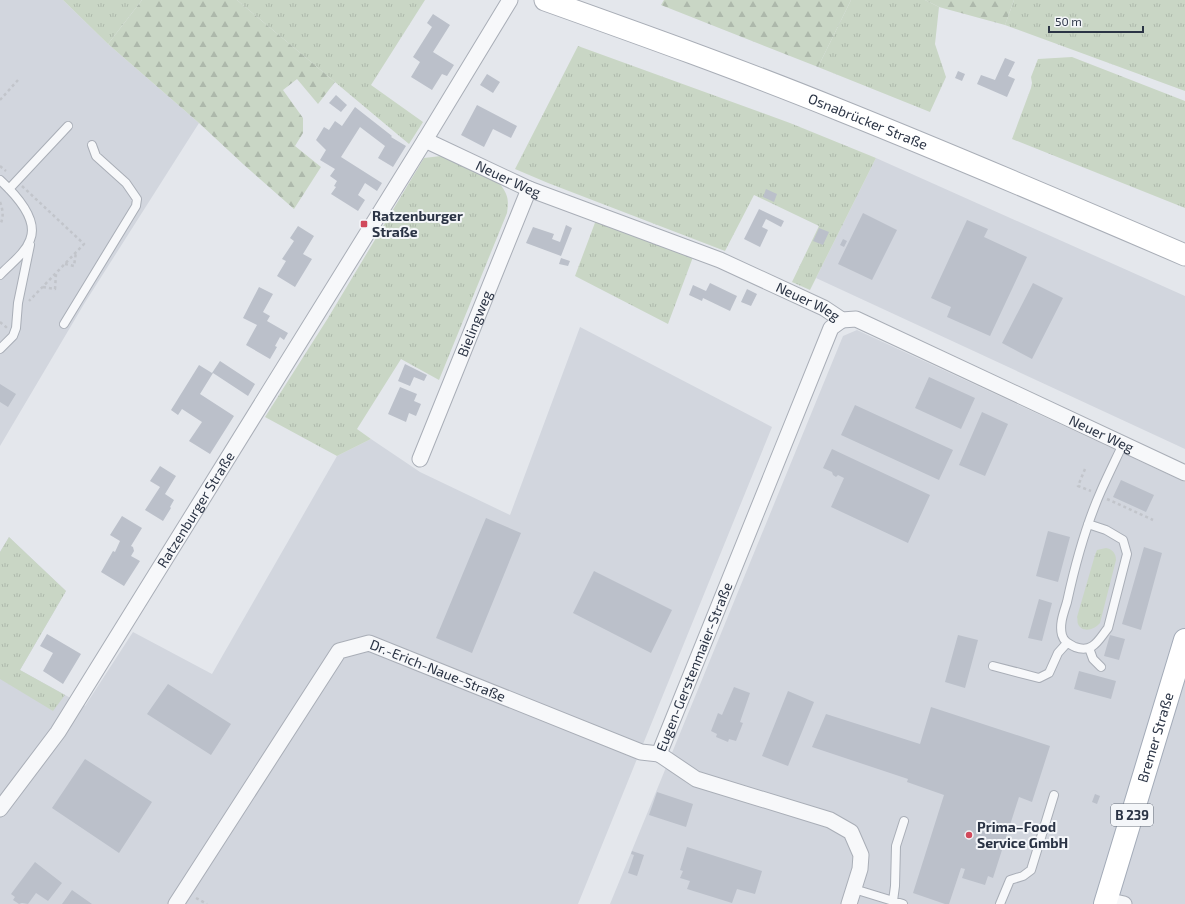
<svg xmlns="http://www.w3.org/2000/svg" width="1185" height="904" viewBox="0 0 1185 904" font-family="'Exo 2',sans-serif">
  <defs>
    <pattern id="grass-tufts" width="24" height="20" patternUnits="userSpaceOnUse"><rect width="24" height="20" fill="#c9d6c5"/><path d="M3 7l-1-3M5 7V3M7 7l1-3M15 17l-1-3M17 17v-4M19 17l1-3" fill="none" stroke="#adb8ab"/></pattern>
    <pattern id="forest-firs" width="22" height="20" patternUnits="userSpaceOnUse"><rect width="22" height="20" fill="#c9d6c5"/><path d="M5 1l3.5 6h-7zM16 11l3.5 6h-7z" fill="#adb8ab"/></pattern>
  </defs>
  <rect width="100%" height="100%" fill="#e4e7ec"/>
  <!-- built -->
  <path fill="#d2d6de" d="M0 0H63L108 44 199 123 84 304 0 446Z
    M876 158 1185 296V449L816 278Z
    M580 327 772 427 578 904H0V552L9 537 66 591 20 670 85 706 133 632 212 674 337 456 371 439 420 472 510 515Z
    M857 330 1185 482V904H610L843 336Z"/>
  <!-- grass -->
  <path fill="url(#grass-tufts)" d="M63 0H142L108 44Z
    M237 0H425L371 85 423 122 409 144Z
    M851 0H925L939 7 935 44 946 77 930 112 818 67Z
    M1014 0H1185V91L1005 25Z
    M578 46 790 123 876 158 810 290 792 282 819 226 754 195 725 251 548 183 515 169Z
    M1072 57 1185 101V208L1012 139 1031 88 1032 83 1031 77 1038 59Z
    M441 156 500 184C508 195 509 199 507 213L439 380 401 359 357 429 371 439 337 456 265 417 328 318 424 158Z
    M596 220 693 257 668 324 575 276Z
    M9 537 66 591 20 670 65 695 53 711 0 679V552Z
    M1106 548C1112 549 1116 553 1116 560L1100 623C1095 629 1083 634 1078 624 1077 622 1078 620 1077 617L1095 555 1097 550Z"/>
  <!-- forest -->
  <path fill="url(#forest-firs)" d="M142 0H237L335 82 318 104 297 79 283 90 303 118V133L295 146 321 167 294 209 243 164 199 123 108 44Z
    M664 0H851L818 67 661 5Z
    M925 0H1014L1005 25 939 7Z"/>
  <!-- building -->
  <path fill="#bbc0ca" d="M433 14 450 25 433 52 454 65 447 76 442 74 432 90 411 77 420 62 413 57 432 27 427 23Z
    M1005 58 1015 62 1008 76 1015 79 1007 97 977 84 981 75 995 80Z
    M958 71 965 74 962 81 955 78Z
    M487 74 500 82 493 93 480 85Z
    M336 95 347 105 341 112 329 103Z
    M477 105 517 126 511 138 493 129 484 147 461 135Z
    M355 107 392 136 391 137 406 146 393 167 378 158 385 146 360 127 341 157 382 183 377 191 365 183 358 195 365 200 358 211 331 194 336 187 334 186 337 181 330 176 335 169 320 160 326 150 316 140 324 127 329 130 335 121 342 126Z
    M766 189 777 194 774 202 763 197Z
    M759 209 784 221 781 227 766 219 762 227 768 230 760 247 744 239Z
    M863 213 897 230 872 280 838 264Z
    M967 220 988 229 984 237 1027 257 990 336 947 317 951 307 931 298Z
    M566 225 572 228 561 256 526 243 533 227 554 234 552 239 560 242Z
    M298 226 314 236 303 254 312 259 295 287 277 276 286 261 282 259 294 241 290 238Z
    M819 228 829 232 823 245 813 241Z
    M843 239 847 241 844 247 840 245Z
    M561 258 570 261 568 266 559 264Z
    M710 283 737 296 730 311 703 298 702 301 689 295 693 285 706 291Z
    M1033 283 1063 298 1032 359 1002 343Z
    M259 287 273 294 263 312 270 316 267 321 288 333 284 340 280 337 275 346 277 347 270 359 246 345 257 325 243 318Z
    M747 289 757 294 751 306 741 302Z
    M220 361 255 384 248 396 213 373 200 394 234 416 210 454 189 441 202 422 182 409 178 415 171 410 199 365 212 373Z
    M405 364 427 375 424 381 414 377 410 386 398 381Z
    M929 377 975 398 961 429 915 408Z
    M0 384 16 394 8 407 0 402Z
    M400 387 417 394 414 401 421 404 416 416 409 413 406 422 388 414Z
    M855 405 953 450 939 480 841 435Z
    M982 412 1008 424 985 476 959 465Z
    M832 449 930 495 908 543 831 507 844 478 838 475 836 477 833 475 832 472 823 468Z
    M160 466 176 476 165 494 174 500 170 507 171 508 163 521 145 510 160 487 150 481Z
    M1121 480 1154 495 1146 512 1113 497Z
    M122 516 142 528 131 546 133 547 134 551 131 556 140 561 124 586 101 572 113 551 115 552 120 541 110 535Z
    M486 518 521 533 472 653 436 638Z
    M1048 531 1070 537 1058 582 1036 576Z
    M1144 547 1162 553 1141 630 1122 624Z
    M594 571 672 610 651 653 573 613Z
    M1039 599 1052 603 1042 641 1028 638Z
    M47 634 81 654 63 684 43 671 53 653 40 646Z
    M958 635 978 640 965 688 945 682Z
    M1110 635 1125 639 1119 660 1104 656Z
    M1079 671 1116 681 1111 699 1074 689Z
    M168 684 231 724 211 755 147 714Z
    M734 687 750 693 740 722 743 723 736 741 729 739 728 742 716 737 717 734 711 731 718 713 722 715Z
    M788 691 814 702 788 766 762 756Z
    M931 707 1050 746 1032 802 1019 797 993 878 988 876 985 885 962 878 965 869 961 868 949 904H945L913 893 944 795 907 782 908 779 812 747 826 714 920 744Z
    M85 759 152 802 119 853 52 808Z
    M657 792 693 804 686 827 649 815Z
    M1095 794 1100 796 1097 804 1092 802Z
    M687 847 762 871 755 894 737 889 732 903 687 889 690 881 680 878 683 871 680 870Z
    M632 851 644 855 637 876 628 873 634 855 631 854Z
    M35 862 62 883 48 901 36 893 28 904 22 903 19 904 13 900 15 897 11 894Z
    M72 890 92 904H62Z"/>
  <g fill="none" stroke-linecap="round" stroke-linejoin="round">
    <!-- service casing -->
    <g stroke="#a9aeb7" stroke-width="10">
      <path id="service" d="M0 180C14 193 39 219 30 240 25 254 10 264 0 275
        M9 189 68 126
        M64 324 136 206 137 199 126 183 96 156 92 145
        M0 349 13 336 16 328 18 303 30 245
        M1088 524 1106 530 1123 540 1127 554 1108 628C1099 639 1093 654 1075 647 1069 644 1064 642 1062 635 1059 624 1064 612 1067 602 1075 565 1086 525 1101 491 1108 475 1116 459 1123 444
        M1089 648 1093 659 1101 667
        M993 666 1039 678 1049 673 1058 653 1067 643
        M854 889 903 904
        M893 901 895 886 896 846 904 821
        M1000 904 1010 880 1023 876 1031 870 1054 795"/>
    </g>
    <!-- minor casing -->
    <g stroke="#a9aeb7" stroke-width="17">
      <g id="minor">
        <path id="s1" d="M425 140 529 189 720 260 824 308 842 320 856 319 1185 473"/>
        <path id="s2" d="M420 459 529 189"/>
        <path id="s3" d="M659 754 831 328 842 320"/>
        <path d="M659 754 696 779 830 820 851 832 861 855 860 869 849 904"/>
        <path id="s4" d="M0 809 58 732 425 140 510 0"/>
        <path d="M1106 900 1124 904"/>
        <path id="s5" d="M176 904 339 651 369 643 641 752 659 754"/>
      </g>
    </g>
    <!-- secondary casing -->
    <g stroke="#a9aeb7" stroke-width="23">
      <g id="secondary">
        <path id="s6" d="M545 0C643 35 741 70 837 109 954 156 1069 205 1185 255"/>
      </g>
    </g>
    <!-- primary casing -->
    <g stroke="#a3abb8" stroke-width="24">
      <g id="primary">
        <path id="s7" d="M1105 904 1185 640"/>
      </g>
    </g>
    <!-- path -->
    <path stroke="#c2c5cb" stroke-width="2.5" stroke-dasharray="3 3" stroke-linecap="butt" d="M0 100 18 80
      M0 166 6 171
      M22 186 84 244 29 301
      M0 202C3 210 4 217 0 225
      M65 264 74 266 76 252
      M43 287 55 289 56 274
      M0 322 6 327 7 326
      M1085 469 1078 486 1091 491
      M1107 499 1153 520
      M196 898 207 904"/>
    <!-- service -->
    <use href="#service" stroke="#f7f8fa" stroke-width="8"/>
    <!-- minor -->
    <use href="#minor" stroke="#f7f8fa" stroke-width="15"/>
    <!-- secondary -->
    <use href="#secondary" stroke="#fff" stroke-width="21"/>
    <!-- primary -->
    <use href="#primary" stroke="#fff" stroke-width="22"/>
  </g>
  <!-- markers -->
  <g fill="#d1495b" stroke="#f4f6f9" stroke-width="1.5">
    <rect x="360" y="220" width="8" height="8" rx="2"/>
    <circle cx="969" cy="835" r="4"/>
  </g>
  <g text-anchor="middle" stroke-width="4" stroke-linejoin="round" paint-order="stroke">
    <!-- shield labels -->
    <rect fill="#f4f6f9" stroke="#676e7b" stroke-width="1" x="1111" y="804" width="42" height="22" rx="3"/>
    <g font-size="13" font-weight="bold" fill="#2b3445">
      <text x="1132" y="820">B 239</text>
    </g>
    <!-- street labels -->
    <g font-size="14" fill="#2b3445" stroke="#f4f6f9">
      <text dy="5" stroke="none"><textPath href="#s6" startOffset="345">Osnabrücker Straße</textPath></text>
      <text dy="5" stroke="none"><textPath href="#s1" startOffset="92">Neuer Weg</textPath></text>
      <text dy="5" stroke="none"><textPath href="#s1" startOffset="416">Neuer Weg</textPath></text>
      <text dy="5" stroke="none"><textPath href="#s2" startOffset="146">Bielingweg</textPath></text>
      <text dy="5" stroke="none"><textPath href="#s1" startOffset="740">Neuer Weg</textPath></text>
      <text dy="5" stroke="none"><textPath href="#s4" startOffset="358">Ratzenburger Straße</textPath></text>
      <text dy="5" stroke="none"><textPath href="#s3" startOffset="94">Eugen-Gerstenmaier-Straße</textPath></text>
      <text dy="5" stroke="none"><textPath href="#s5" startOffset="406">Dr.-Erich-Naue-Straße</textPath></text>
      <text dy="5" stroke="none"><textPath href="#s7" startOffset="174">Bremer Straße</textPath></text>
    </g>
    <!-- poi labels -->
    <g font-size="14" font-weight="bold" fill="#2b3445" stroke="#f4f6f9" text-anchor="start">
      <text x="372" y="221">Ratzenburger<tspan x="372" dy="16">Straße</tspan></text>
      <text x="977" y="832">Prima–Food<tspan x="977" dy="16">Service GmbH</tspan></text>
    </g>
  </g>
  <!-- scale -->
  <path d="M1049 26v6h94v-6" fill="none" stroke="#2b3445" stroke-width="2"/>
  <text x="1055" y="26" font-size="12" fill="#2b3445" stroke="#f4f6f9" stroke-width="3" paint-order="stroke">50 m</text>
</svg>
